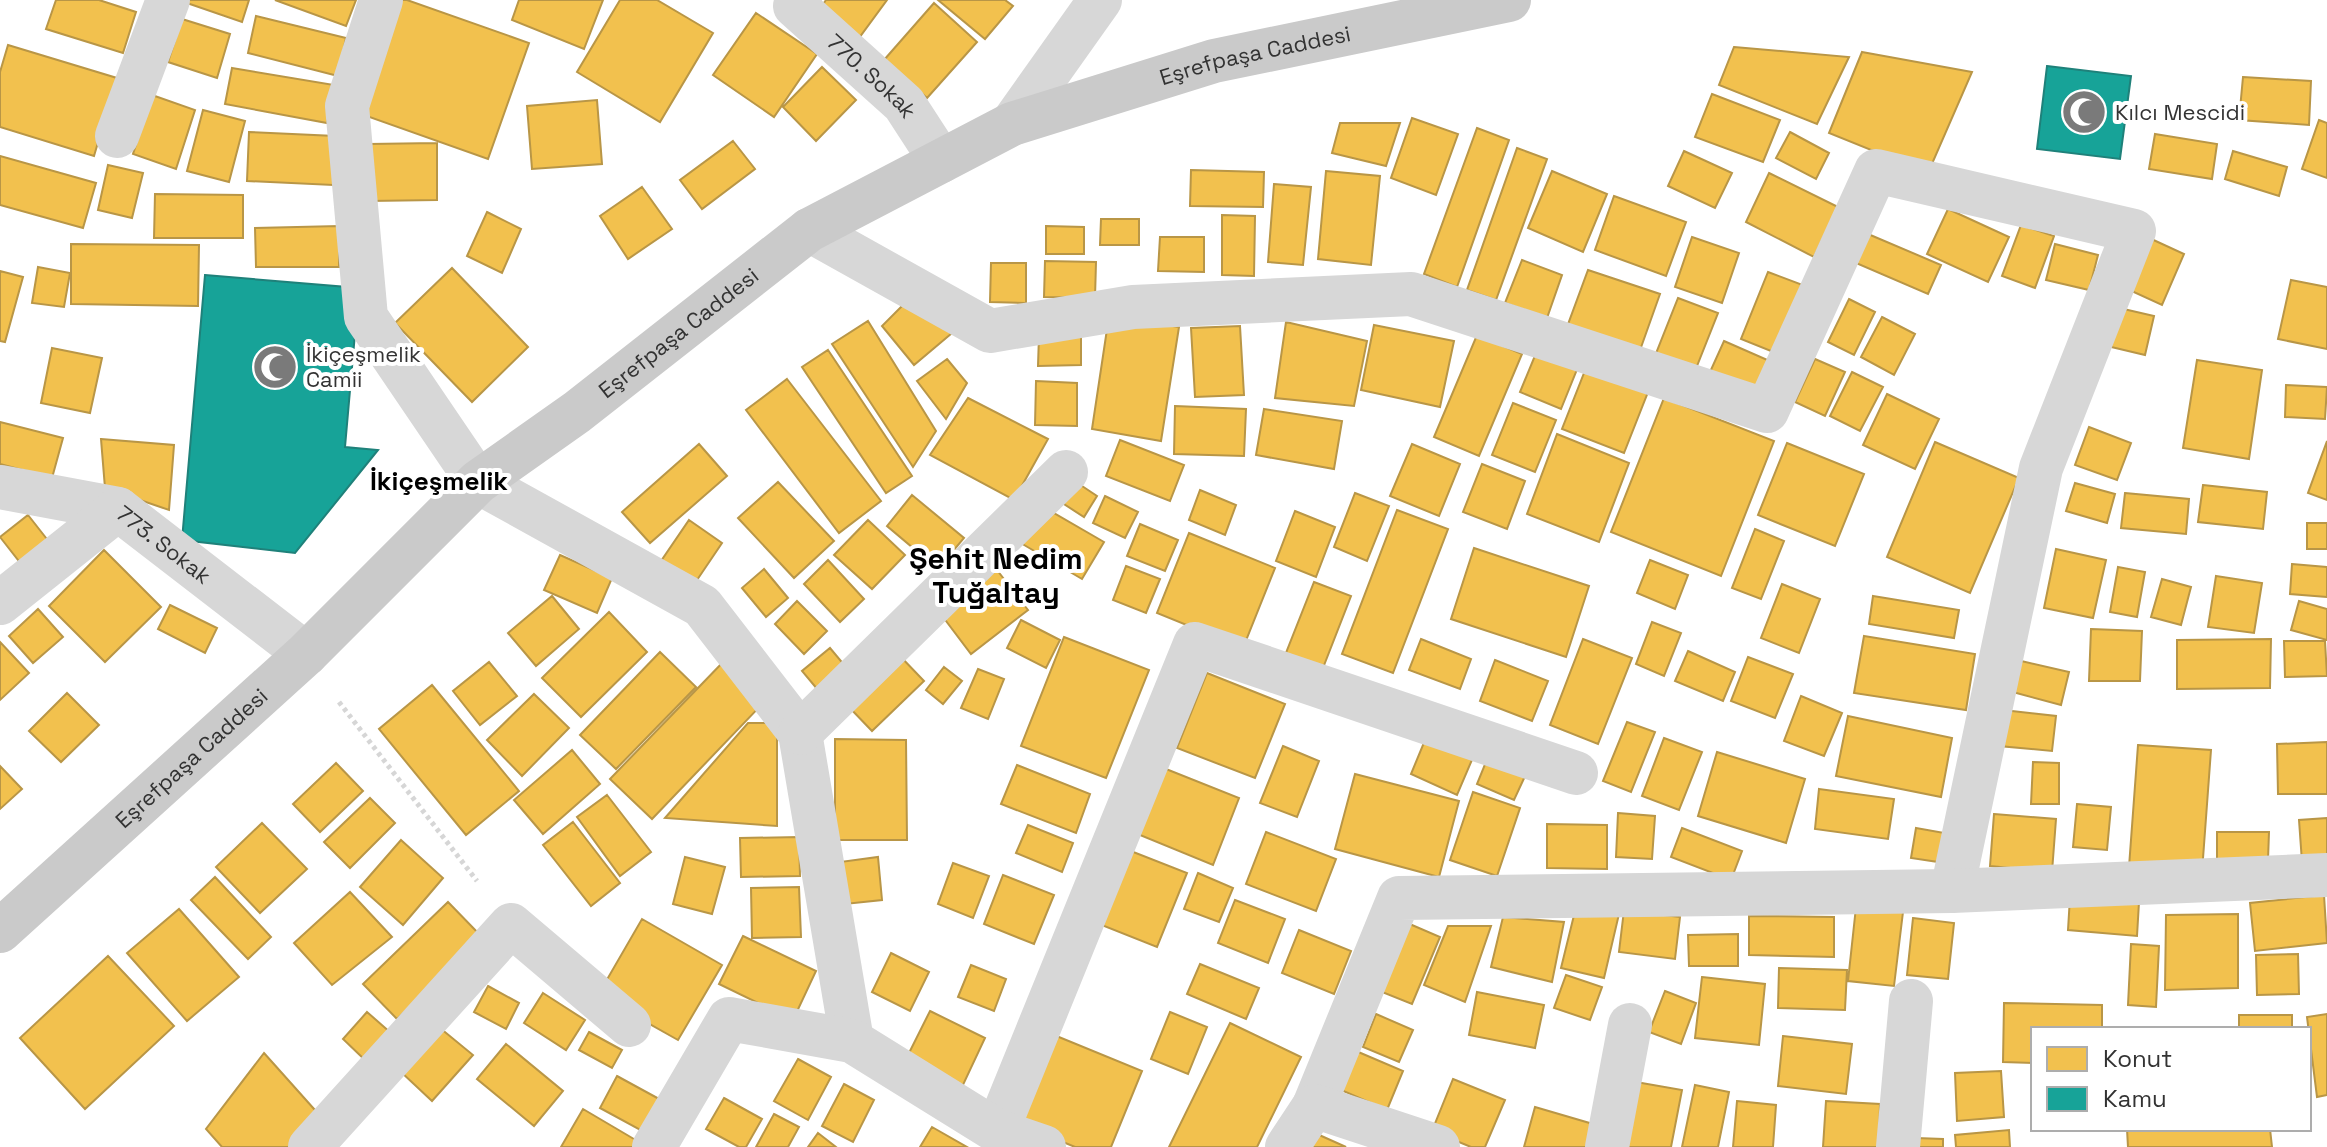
<svg xmlns="http://www.w3.org/2000/svg" width="2327" height="1147" viewBox="0 0 2327 1147" font-family="'Space Grotesk',sans-serif">
  <rect width="100%" height="100%" fill="#fff"/>
  <!-- homes -->
  <path fill="#f2c14e" stroke="#b99646" stroke-width="2" d="M56 0H99L136 12 123 53 46 29Z
    M184 0H249L242 22 184 2Z
    M275 0H356L346 26Z
    M398 0H407L529 43 488 159 358 113Z
    M519 0H603L584 49 512 20Z
    M620 0H657L713 33 660 122 577 72Z
    M826 0H887L859 38 819 10Z
    M938 0H1005L1013 6 985 39Z
    M934 3 977 42 927 98 884 60Z
    M756 13 817 54 774 117 713 75Z
    M256 16 346 38 338 76 248 53Z
    M182 19 230 34 217 78 168 62Z
    M8 45 117 78 94 156 0 127V72Z
    M1734 47 1849 57 1817 124 1719 85Z
    M1862 52 1972 72 1928 173 1829 133Z
    M822 67 856 100 816 141 783 107Z
    M232 68 334 85 327 123 225 104Z
    M2243 77 2311 81 2309 125 2239 120Z
    M1712 94 1780 120 1763 162 1695 137Z
    M152 95 195 110 176 169 133 154Z
    M597 100 602 164 532 169 527 106Z
    M203 110 245 121 229 182 187 171Z
    M1412 118 1458 134 1436 195 1391 178Z
    M2319 120 2327 123V178L2302 169Z
    M1340 123H1400L1386 166 1332 153Z
    M1477 128 1509 140 1457 287 1424 274Z
    M249 132 335 136 333 185 247 181Z
    M1790 132 1829 153 1816 179 1776 158Z
    M2155 134 2217 144 2212 179 2149 169Z
    M733 141 755 169 702 209 680 180Z
    M437 143V200L369 201V144Z
    M1517 148 1547 159 1496 300 1467 290Z
    M1684 151 1732 173 1715 208 1668 186Z
    M2233 151 2287 167 2279 196 2225 179Z
    M0 156 96 183 83 228 0 205Z
    M108 165 143 173 132 218 98 210Z
    M1191 170 1264 172 1263 207 1190 206Z
    M1326 171 1380 176 1371 265 1318 259Z
    M1552 171 1607 194 1583 252 1528 228Z
    M1769 173 1838 207 1814 257 1746 222Z
    M1274 184 1311 187 1303 265 1268 262Z
    M642 187 672 229 628 259 600 216Z
    M155 194 243 195V238H154Z
    M1614 196 1686 222 1666 276 1595 250Z
    M1948 209 2009 237 1988 282 1927 254Z
    M487 212 521 229 502 273 467 256Z
    M1222 215 1255 216 1254 276 1222 275Z
    M1101 219H1139V245H1100Z
    M2021 225 2054 236 2035 288 2002 276Z
    M339 226V267H256L255 228Z
    M1046 226 1084 227V254H1046Z
    M1868 234 1941 265 1928 294 1856 263Z
    M1160 237H1204V272L1158 271Z
    M1692 237 1739 253 1722 303 1675 287Z
    M2147 237 2184 254 2162 305 2125 288Z
    M71 244 199 245 198 306 71 304Z
    M2055 244 2098 255 2089 290 2046 280Z
    M1522 260 1562 275 1547 318 1505 303Z
    M1045 261 1096 262 1095 298 1044 297Z
    M991 263H1026V303L990 302Z
    M38 267 70 273 64 307 32 303Z
    M452 268 528 347 472 402 395 323Z
    M1588 270 1660 294 1639 353 1567 327Z
    M0 271 23 277 5 342 0 341Z
    M1768 272 1808 287 1781 355 1741 339Z
    M2291 280 2327 287V349L2278 339Z
    M1678 298 1718 313 1695 371 1655 356Z
    M1849 299 1875 312 1854 355 1828 342Z
    M906 302 958 328 914 365 882 326Z
    M2115 307 2154 316 2145 355 2107 346Z
    M1109 316 1179 327 1161 441 1092 429Z
    M1882 317 1915 334 1894 375 1861 357Z
    M868 321 936 431 913 467 832 344Z
    M1286 322 1367 341 1354 406 1275 398Z
    M1374 325 1454 341 1440 407 1361 390Z
    M1240 326 1244 395 1195 397 1191 328Z
    M1039 335H1081V365L1038 366Z
    M1477 335 1522 354 1479 456 1434 437Z
    M1541 341 1582 357 1561 409 1520 392Z
    M1724 341 1772 362 1758 393 1710 372Z
    M52 348 102 358 90 413 41 403Z
    M828 350 912 476 886 493 802 367Z
    M947 359 967 383 946 419 917 381Z
    M1815 359 1845 372 1825 416 1795 402Z
    M2197 360 2262 370 2249 459 2183 448Z
    M1586 368 1648 392 1624 453 1562 429Z
    M1852 372 1883 387 1860 431 1830 416Z
    M787 379 881 501 839 533 746 410Z
    M1036 381 1077 383V426L1035 425Z
    M2286 385 2327 387 2325 419 2285 417Z
    M1887 394 1939 419 1915 469 1863 445Z
    M968 398 1048 439 1014 500 930 455Z
    M1664 398 1774 441 1721 576 1611 532Z
    M1513 403 1556 420 1535 472 1492 455Z
    M1175 406 1246 409 1244 456 1174 454Z
    M1264 409 1342 421 1334 469 1256 455Z
    M0 422 63 438 52 478 0 464Z
    M2089 427 2131 443 2117 480 2075 465Z
    M1557 434 1629 463 1599 542 1527 514Z
    M101 439 174 445 169 510 105 488Z
    M1120 440 1184 465 1170 501 1106 476Z
    M2327 441V500L2308 493Z
    M1935 442 2019 478 1970 593 1887 557Z
    M1787 443 1864 474 1835 546 1758 515Z
    M699 444 727 476 650 543 622 512Z
    M1412 444 1460 464 1439 516 1390 496Z
    M1482 464 1525 481 1507 529 1463 512Z
    M1067 476 1097 496 1084 517 1053 497Z
    M778 482 834 541 794 578 738 518Z
    M2075 483 2115 494 2107 523 2066 511Z
    M2203 485 2267 492 2263 529 2198 522Z
    M1200 490 1236 505 1225 535 1189 520Z
    M1355 493 1389 506 1367 561 1334 547Z
    M2125 493 2189 499 2186 534 2121 528Z
    M912 495 964 538 938 569 887 526Z
    M1105 496 1138 512 1125 538 1093 523Z
    M1040 505 1104 542 1082 579 1019 542Z
    M1397 510 1448 529 1393 673 1342 654Z
    M1295 511 1335 527 1316 577 1276 561Z
    M28 515 50 543 22 565 0 537Z
    M689 520 722 543 693 586 659 564Z
    M868 520 905 555 872 589 834 555Z
    M2307 523H2327V549H2307Z
    M1140 524 1178 540 1165 571 1127 556Z
    M1755 529 1784 541 1761 599 1732 588Z
    M1189 533 1275 568 1243 648 1157 613Z
    M1474 548 1589 586 1566 657 1451 619Z
    M2056 549 2106 560 2093 618 2044 608Z
    M104 550 161 607 105 662 49 606Z
    M560 555 612 578 597 613 544 590Z
    M828 560 864 599 840 622 804 584Z
    M1650 560 1688 575 1675 609 1637 593Z
    M2292 564 2327 567V597L2290 594Z
    M1126 566 1160 579 1146 613 1113 600Z
    M2118 567 2145 572 2137 617 2110 612Z
    M764 569 788 598 766 617 742 588Z
    M997 570 1028 610 971 654 940 613Z
    M2216 576 2262 583 2254 633 2208 627Z
    M2162 579 2191 587 2181 625 2151 617Z
    M1314 582 1351 596 1321 673 1284 658Z
    M1782 584 1820 599 1799 653 1761 638Z
    M552 596 579 629 536 666 508 633Z
    M1873 596 1959 610 1954 638 1869 624Z
    M797 601 827 631 804 654 775 624Z
    M2299 601 2327 609V640L2291 630Z
    M170 605 217 628 205 653 158 629Z
    M38 609 63 637 33 663 9 636Z
    M609 612 647 652 581 717 542 678Z
    M1021 620 1060 640 1046 668 1007 648Z
    M1652 622 1681 633 1664 676 1636 664Z
    M2091 629 2142 631 2140 681H2089Z
    M1864 636 1975 654 1966 710 1854 693Z
    M1064 637 1149 670 1106 778 1021 746Z
    M1421 639 1471 659 1460 689 1409 670Z
    M1583 639 1632 658 1598 744 1550 725Z
    M2271 639 2270 688 2177 689V640Z
    M2284 641H2325L2327 676 2285 677Z
    M0 642 29 673 0 700Z
    M830 648 846 667 818 690 802 671Z
    M1688 651 1735 672 1723 701 1675 681Z
    M660 652 696 687 616 769 580 735Z
    M899 655 924 681 872 731 847 705Z
    M1748 657 1793 674 1775 718 1731 701Z
    M726 659 767 699 652 819 610 779Z
    M1495 660 1548 681 1532 721 1480 701Z
    M2017 660 2069 672 2061 705 2009 691Z
    M489 662 517 696 480 725 453 691Z
    M944 667 962 681 943 704 926 690Z
    M978 669 1004 679 988 719 961 708Z
    M1207 673 1285 704 1255 778 1177 748Z
    M432 685 519 791 466 835 379 729Z
    M67 693 99 725 61 762 29 731Z
    M534 694 569 728 522 776 487 740Z
    M1801 696 1842 713 1824 756 1784 741Z
    M2003 710 2056 716 2052 751 1999 746Z
    M1848 716 1952 738 1941 797 1836 776Z
    M1627 722 1655 732 1631 792 1603 781Z
    M748 723H777V826L665 818Z
    M1430 728 1477 748 1457 795 1411 774Z
    M1664 738 1702 752 1679 810 1642 796Z
    M835 739 906 740 907 840H835Z
    M2327 742V794H2278L2277 744Z
    M2138 745 2211 750 2202 872 2129 867Z
    M1283 746 1319 761 1297 817 1260 803Z
    M572 750 600 784 543 834 514 800Z
    M1717 752 1805 779 1786 843 1698 816Z
    M1488 757 1526 774 1514 800 1477 784Z
    M2033 762 2059 763V804H2031Z
    M336 763 363 791 320 832 293 804Z
    M1017 765 1090 794 1076 833 1001 804Z
    M0 766 22 789 0 809Z
    M1161 767 1239 798 1213 865 1135 833Z
    M1355 774 1459 801 1439 877 1335 849Z
    M1819 789 1894 799 1888 839 1815 829Z
    M1473 792 1520 808 1497 876 1450 860Z
    M607 795 651 852 620 876 577 817Z
    M370 798 395 823 350 868 324 842Z
    M2077 804 2111 807 2107 850 2073 847Z
    M1618 813 1655 816 1652 859 1616 857Z
    M1994 814 2056 819 2052 872 1990 866Z
    M2327 818V860L2302 862 2299 820Z
    M573 822 620 883 591 906 543 845Z
    M262 823 307 869 260 913 216 867Z
    M1547 824 1607 825V869L1547 868Z
    M1028 825 1073 843 1062 872 1016 853Z
    M1682 828 1742 851 1731 880 1671 857Z
    M1916 828 1950 834 1945 863 1911 858Z
    M1266 832 1336 859 1316 911 1246 884Z
    M2217 832H2269L2268 860 2217 859Z
    M799 837 800 876 741 877 740 838Z
    M401 840 443 878 403 925 360 887Z
    M1118 846 1187 873 1157 947 1089 920Z
    M685 857 725 867 712 914 673 904Z
    M878 857 882 900 845 904 840 862Z
    M953 863 989 876 973 918 938 904Z
    M1198 873 1233 888 1219 922 1184 909Z
    M1003 875 1054 895 1034 944 984 924Z
    M215 877 271 937 248 959 191 900Z
    M799 887 801 937 752 938 751 888Z
    M350 892 392 937 332 985 294 943Z
    M2324 895 2327 943 2255 951 2250 903Z
    M2070 897 2139 902 2137 936 2068 930Z
    M1235 900 1285 919 1268 963 1218 943Z
    M448 902 482 937 397 1019 363 984Z
    M1577 903 1619 914 1604 978 1561 968Z
    M1856 907 1903 912 1894 986 1848 981Z
    M179 909 239 977 187 1021 127 953Z
    M1624 910 1680 917 1675 959 1619 952Z
    M2238 914V988L2165 990 2166 915Z
    M1749 916 1834 917V957L1749 955Z
    M1503 917 1564 922 1552 982 1491 967Z
    M1913 918 1954 923 1948 979 1907 975Z
    M642 919 722 965 678 1040 598 995Z
    M1405 922 1440 937 1412 1004 1377 990Z
    M1448 926H1491L1465 1002 1424 985Z
    M1299 930 1351 951 1334 994 1282 973Z
    M1738 934V966H1689L1688 935Z
    M743 936 816 971 793 1020 719 984Z
    M2131 944 2159 946 2156 1007 2128 1005Z
    M891 953 929 972 910 1011 872 992Z
    M2298 954 2299 994 2257 995 2256 955Z
    M108 956 174 1026 85 1109 20 1038Z
    M1200 964 1259 988 1246 1019 1187 994Z
    M971 965 1006 979 994 1011 958 997Z
    M1779 968 1847 970 1845 1010 1778 1008Z
    M1566 975 1602 987 1590 1020 1554 1008Z
    M1702 977 1765 984 1759 1045 1695 1038Z
    M488 986 519 1003 506 1029 474 1012Z
    M1665 991 1696 1003 1681 1044 1649 1032Z
    M1477 992 1544 1005 1535 1048 1469 1035Z
    M543 993 585 1020 566 1050 524 1023Z
    M2004 1003 2102 1005V1029H2033V1063L2003 1062Z
    M930 1011 985 1038 962 1087 905 1061Z
    M367 1012 391 1033 366 1061 343 1039Z
    M1170 1012 1207 1027 1188 1074 1151 1059Z
    M1376 1014 1413 1030 1399 1062 1363 1047Z
    M2327 1014V1095L2317 1097 2307 1017Z
    M2239 1015H2292V1029H2239Z
    M1230 1023 1301 1057 1257 1147H1169Z
    M440 1028 473 1055 432 1101 401 1072Z
    M589 1032 622 1050 612 1068 579 1050Z
    M1054 1035 1142 1071 1111 1147H1075L1017 1123Z
    M1783 1036 1852 1044 1846 1094 1778 1086Z
    M506 1044 563 1091 534 1126 477 1079Z
    M1356 1051 1403 1071 1387 1110 1341 1090Z
    M264 1053 323 1119 292 1147H222L206 1129Z
    M798 1059 831 1077 808 1120 774 1101Z
    M2001 1071 2004 1117 1957 1121 1955 1073Z
    M617 1076 661 1100 644 1132 600 1108Z
    M1453 1079 1505 1100 1485 1147H1471L1432 1131Z
    M1636 1082 1682 1090 1671 1147H1623Z
    M844 1084 874 1100 853 1142 822 1126Z
    M1695 1085 1729 1092 1718 1147H1682Z
    M724 1098 762 1119 746 1147H739L706 1129Z
    M1737 1101 1776 1105 1773 1147H1733Z
    M1826 1101 1880 1104 1879 1147H1823Z
    M1535 1107 1593 1124 1586 1147H1524Z
    M583 1109 639 1142 636 1147H561Z
    M774 1114 799 1127 788 1147H756Z
    M932 1127 967 1147H920Z
    M2127 1129H2270L2272 1147H2128Z
    M2009 1130 2010 1147H1956L1955 1135Z
    M818 1133 836 1147H808Z
    M1317 1134 1346 1147H1312Z
    M1916 1138 1943 1139V1147H1915Z"/>
  <!-- public -->
  <path fill="#17a398" stroke="#1f817a" stroke-width="2" d="M2047 66 2131 76 2120 159 2037 149Z
    M205 275 359 288 345 447 378 450 295 553 182 540Z"/>
  <g fill="none" stroke-linecap="round" stroke-linejoin="round">
    <!-- path -->
    <path stroke="#d6d6d6" stroke-width="5" stroke-dasharray="4 4" stroke-linecap="butt" d="M339 702 477 881"/>
    <!-- minor -->
    <g stroke="#d7d7d7" stroke-width="44">
      <path d="M381 0 347 106 366 317 478 482 702 606 800 733 852 1041"/>
      <path id="s1" d="M800 0 795 6 904 104 941 161"/>
      <path d="M1012 124 1100 0"/>
      <path d="M117 136 168 0"/>
      <path d="M809 230 990 331 1133 307 1411 294 1767 411 1876 171 2134 231 2041 468 1952 891"/>
      <path id="s2" d="M0 487 118 509 306 654"/>
      <path d="M0 603 118 509"/>
      <path d="M800 733 1066 472"/>
      <path d="M1314 1106 1399 898 1952 891 2327 875"/>
      <path d="M997 1131 1195 644 1576 773"/>
      <path d="M310 1147 511 925 629 1025"/>
      <path d="M654 1147 729 1019 852 1041 997 1131 1044 1147"/>
      <path d="M1287 1147 1314 1106 1438 1147"/>
      <path d="M1607 1147 1630 1025"/>
      <path d="M1898 1147 1911 1001"/>
    </g>
    <!-- major -->
    <path stroke="#cacaca" stroke-width="44" id="s3" d="M0 931 306 654 478 482 577 412 809 230 1012 124 1214 61 1509 0"/>
  </g>
  <!-- icons -->
  <defs>
    <g id="mosque-disc" transform="scale(2.3)"><circle r="9.5" fill="#7a7a7a" stroke="#fff"/><path d="M3.5-4.9A6 6 0 1 0 3.5 4.9A5 5 0 1 1 3.5-4.9Z" fill="#fff"/></g>
  </defs>
  <g fill-rule="evenodd">
    <use href="#mosque-disc" x="2084" y="112"/>
    <use href="#mosque-disc" x="275" y="367"/>
  </g>
  <g text-anchor="middle" stroke-width="8" stroke-linejoin="round" paint-order="stroke">
    <!-- street labels -->
    <g font-size="22" fill="#333" stroke="#fff">
      <text dy="8" stroke="none"><textPath href="#s3" startOffset="1554">Eşrefpaşa Caddesi</textPath></text>
      <text dy="8" stroke="none"><textPath href="#s1" startOffset="112">770. Sokak</textPath></text>
      <text dy="8" stroke="none"><textPath href="#s3" startOffset="906">Eşrefpaşa Caddesi</textPath></text>
      <text dy="8" stroke="none"><textPath href="#s2" startOffset="178">773. Sokak</textPath></text>
      <text dy="8" stroke="none"><textPath href="#s3" startOffset="258">Eşrefpaşa Caddesi</textPath></text>
    </g>
    <!-- poi labels -->
    <g font-size="22" fill="#333" stroke="#fff" text-anchor="start">
      <text x="2115" y="120">Kılcı Mescidi</text>
      <text x="306" y="362">İkiçeşmelik<tspan x="306" dy="25">Camii</tspan></text>
    </g>
    <!-- quarter labels -->
    <g font-size="26" font-weight="bold" fill="#000" stroke="#fff">
      <text x="439" y="490">İkiçeşmelik</text>
    </g>
    <!-- district labels -->
    <g font-size="30" font-weight="bold" fill="#000" stroke="#fff">
      <text x="996" y="569">Şehit Nedim<tspan x="996" dy="34">Tuğaltay</tspan></text>
    </g>
  </g>
  <!-- legend -->
  <rect x="2031" y="1027" width="280" height="104" fill="#ffffff" stroke="#adadad" stroke-width="2"/>
  <rect x="2047" y="1047" width="40" height="24" fill="#f2c14e" stroke="#adadad" stroke-width="2"/>
  <text x="2103" y="1067" font-size="24" fill="#333333">Konut</text>
  <rect x="2047" y="1087" width="40" height="24" fill="#17a398" stroke="#adadad" stroke-width="2"/>
  <text x="2103" y="1107" font-size="24" fill="#333333">Kamu</text>
</svg>
